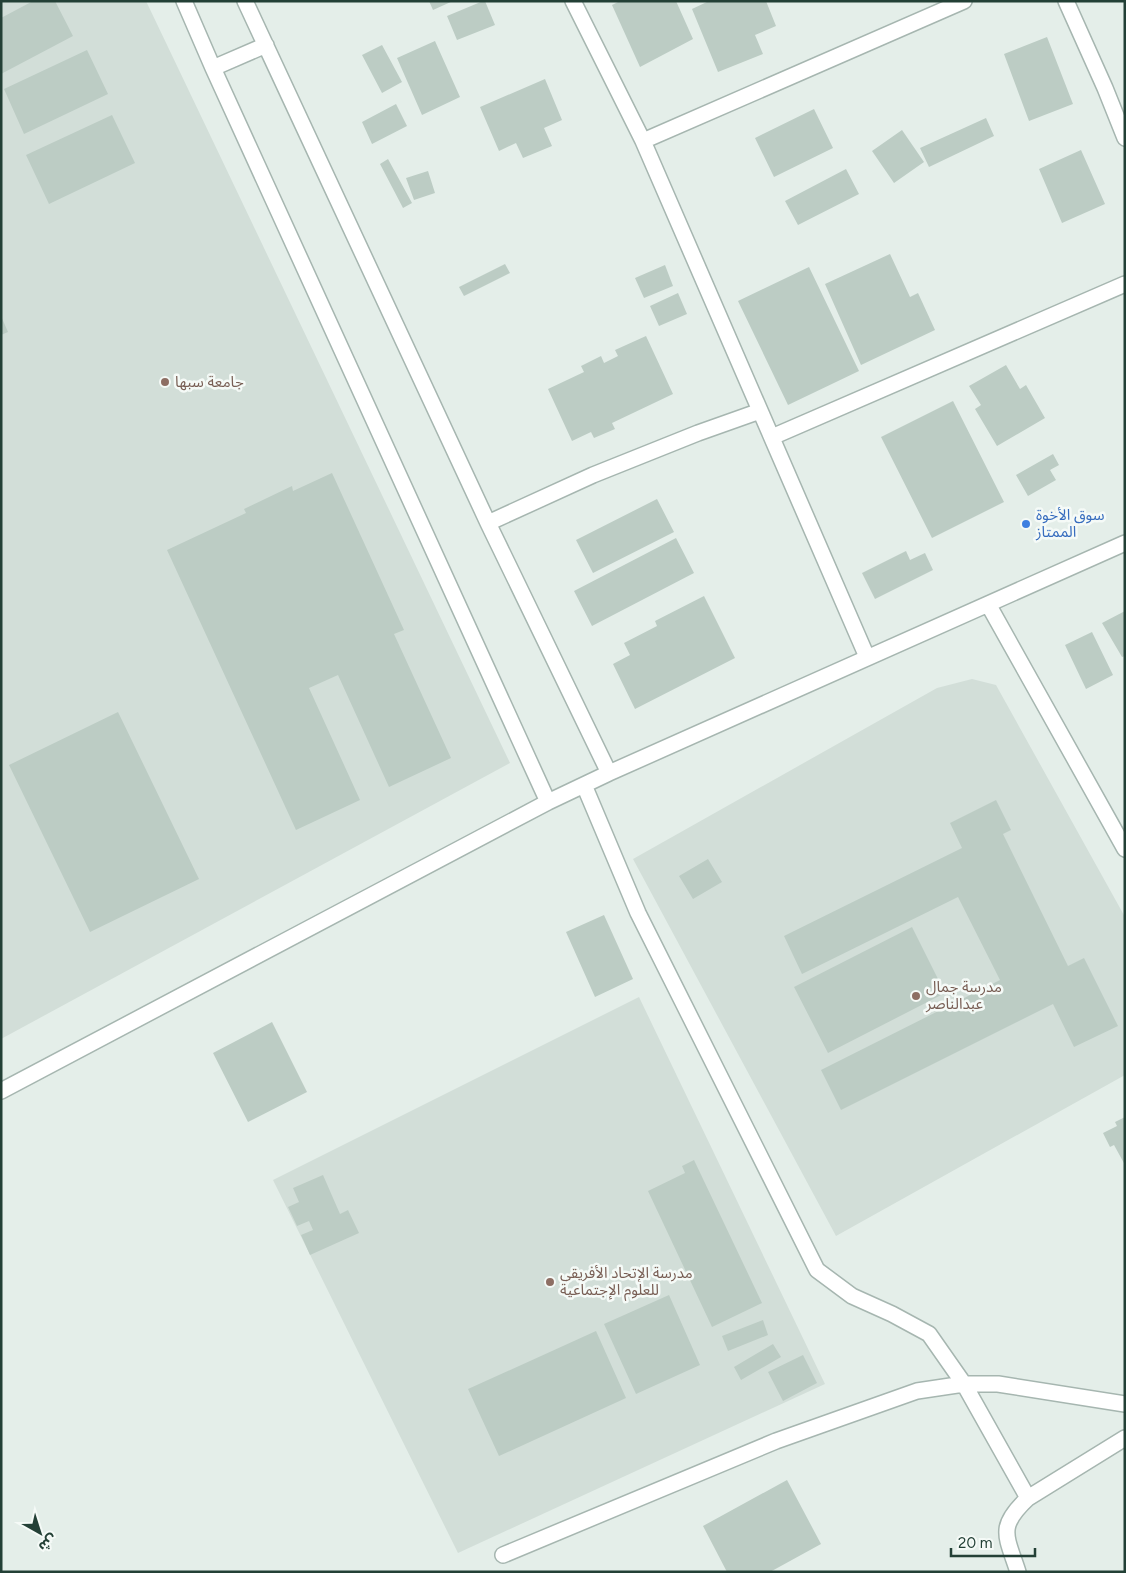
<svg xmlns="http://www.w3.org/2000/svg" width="1126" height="1573" viewBox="0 0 1126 1573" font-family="Figtree,'Noto Sans Arabic',sans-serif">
  <rect width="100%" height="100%" fill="#e4eee9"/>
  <!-- built -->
  <path fill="#d2ded8" d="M1 1H146L510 763 1 1039Z
    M972 679 996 685 1125 917V1075L836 1236 633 859 937 688Z
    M639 997 825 1384 458 1553 273 1180Z"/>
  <!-- building -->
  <path fill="#bcccc4" d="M33 1H55L73 36 1 74V18Z
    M429 1H453L433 10Z
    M483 1H485L495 25 457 40 447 16Z
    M620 1H676L693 39 640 67 612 5Z
    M709 1H766L776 26 755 35 763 54 718 72 692 9Z
    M1047 37 1073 104 1029 121 1004 54Z
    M435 41 460 97 422 115 397 58Z
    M382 45 402 82 382 93 362 55Z
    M87 50 108 94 24 134 4 89Z
    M545 79 562 120 544 128 552 146 523 158 516 143 499 151 480 107Z
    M396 104 407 126 372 144 362 122Z
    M814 109 833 148 774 177 755 138Z
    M112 115 135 163 49 204 26 155Z
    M986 118 994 136 929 167 920 148Z
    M902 130 924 162 894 183 872 151Z
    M1081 150 1105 204 1062 223 1039 169Z
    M388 159 412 203 403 208 380 164Z
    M846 169 859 194 798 225 785 201Z
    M428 171 435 193 414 200 406 178Z
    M890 254 910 297 918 293 935 330 861 365 825 284Z
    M505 264 510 273 464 296 459 287Z
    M665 265 673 286 644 298 635 278Z
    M809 267 859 371 788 405 738 301Z
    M678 293 687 314 659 326 650 306Z
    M1 316 8 332 1 335Z
    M646 336 673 394 612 423 615 429 594 438 591 432 572 441 548 389 584 372 581 366 601 356 604 363 618 356 615 350Z
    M1006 365 1020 389 1026 385 1045 418 997 446 975 409 981 405 969 386Z
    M953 401 1004 502 932 538 881 437Z
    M1053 454 1059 465 1050 470 1056 480 1028 496 1016 475Z
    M332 473 404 630 394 634 451 758 389 787 338 675 309 688 360 800 296 830 167 550 246 513 244 509 292 486 293 491Z
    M657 499 674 532 593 573 576 540Z
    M676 538 694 573 592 626 574 591Z
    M906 551 910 560 925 553 933 570 875 599 862 573Z
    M704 596 735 658 635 709 613 664 630 655 624 643 657 626 655 621Z
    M1125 611V656L1122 657 1102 623Z
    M1092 632 1113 675 1086 689 1065 645Z
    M118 712 199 879 90 932 9 765Z
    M996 800 1011 830 1003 834 1068 966 1084 958 1118 1026 1074 1047 1053 1004 841 1110 821 1070 1000 980 958 897 802 974 784 936 962 848 950 823Z
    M708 859 722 882 693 899 679 876Z
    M604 915 633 979 595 997 566 932Z
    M912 927 945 993 828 1053 794 987Z
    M272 1022 307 1092 248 1122 213 1053Z
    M1125 1117V1165L1114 1145 1110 1147 1103 1133 1117 1126 1115 1122Z
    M694 1160 762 1303 712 1327 648 1191 685 1173 682 1166Z
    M323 1175 340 1214 348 1210 359 1233 310 1255 301 1235 313 1230 309 1221 297 1226 288 1207 299 1202 293 1188Z
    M669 1295 700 1365 636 1394 604 1324Z
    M763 1320 768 1335 728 1351 722 1336Z
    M596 1331 626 1398 499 1456 468 1389Z
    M773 1344 781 1357 741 1380 734 1367Z
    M803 1355 817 1383 783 1401 768 1372Z
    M787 1480 821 1544 770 1572H727L703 1526Z"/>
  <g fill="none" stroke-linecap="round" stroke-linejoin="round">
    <!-- minor casing -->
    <g stroke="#a6b6b0" stroke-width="18">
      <path id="minor" d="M184 1 213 68 548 802
        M245 1 488 523 609 773
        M573 1 643 141 964 1
        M1066 1 1105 88 1125 138
        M213 68 266 45
        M643 141 867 657
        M772 437 1125 284
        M488 523 593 475 698 433 760 411
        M988 604 1125 849
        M584 785 638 913 817 1270 852 1296 892 1314 929 1334 964 1384 1028 1498
        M1 1091 548 802 609 773 1125 543
        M503 1555 776 1441 917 1391 964 1384H998L1125 1404
        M1018 1572C1006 1535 997 1527 1028 1498L1125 1438"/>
    </g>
    <!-- minor -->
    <use href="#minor" stroke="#fff" stroke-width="15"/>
  </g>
  <!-- markers -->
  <g fill="#8d6e63" stroke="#f5faf7" stroke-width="2">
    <circle cx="165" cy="382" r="5"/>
    <circle cx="916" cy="996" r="5"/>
    <circle cx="550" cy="1282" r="5"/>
  </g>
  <circle fill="#3f7fe0" stroke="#f5faf7" stroke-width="2" cx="1026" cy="524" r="5"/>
  <g text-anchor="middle" stroke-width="5" stroke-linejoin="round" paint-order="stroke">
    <!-- education labels -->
    <g font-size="15" fill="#785e54" stroke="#f5faf7" text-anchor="start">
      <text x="175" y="387">جامعة سبها</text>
      <text x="926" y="992">مدرسة جمال<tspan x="926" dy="17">عبدالناصر</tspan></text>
      <text x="560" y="1278">مدرسة الإتحاد الأفريقي<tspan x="560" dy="17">للعلوم الإجتماعية</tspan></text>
    </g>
    <!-- shop labels -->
    <g font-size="15" fill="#366cbe" stroke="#f5faf7" text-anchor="start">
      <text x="1036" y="520">سوق الأخوة<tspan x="1036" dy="17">الممتاز</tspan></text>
    </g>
  </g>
  <!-- border -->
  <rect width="1126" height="1573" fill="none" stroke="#234036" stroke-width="5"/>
  <!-- north arrow -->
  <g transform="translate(40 1533) rotate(141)" stroke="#f5faf7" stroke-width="4" paint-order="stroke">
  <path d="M0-4L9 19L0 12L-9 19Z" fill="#234036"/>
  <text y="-8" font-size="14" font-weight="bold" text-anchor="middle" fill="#234036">ش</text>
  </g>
  <!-- scale -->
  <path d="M951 1548v8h84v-8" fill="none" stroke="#234036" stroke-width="2.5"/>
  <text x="958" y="1548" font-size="15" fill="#234036" stroke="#f5faf7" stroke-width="4" paint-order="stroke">20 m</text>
</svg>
